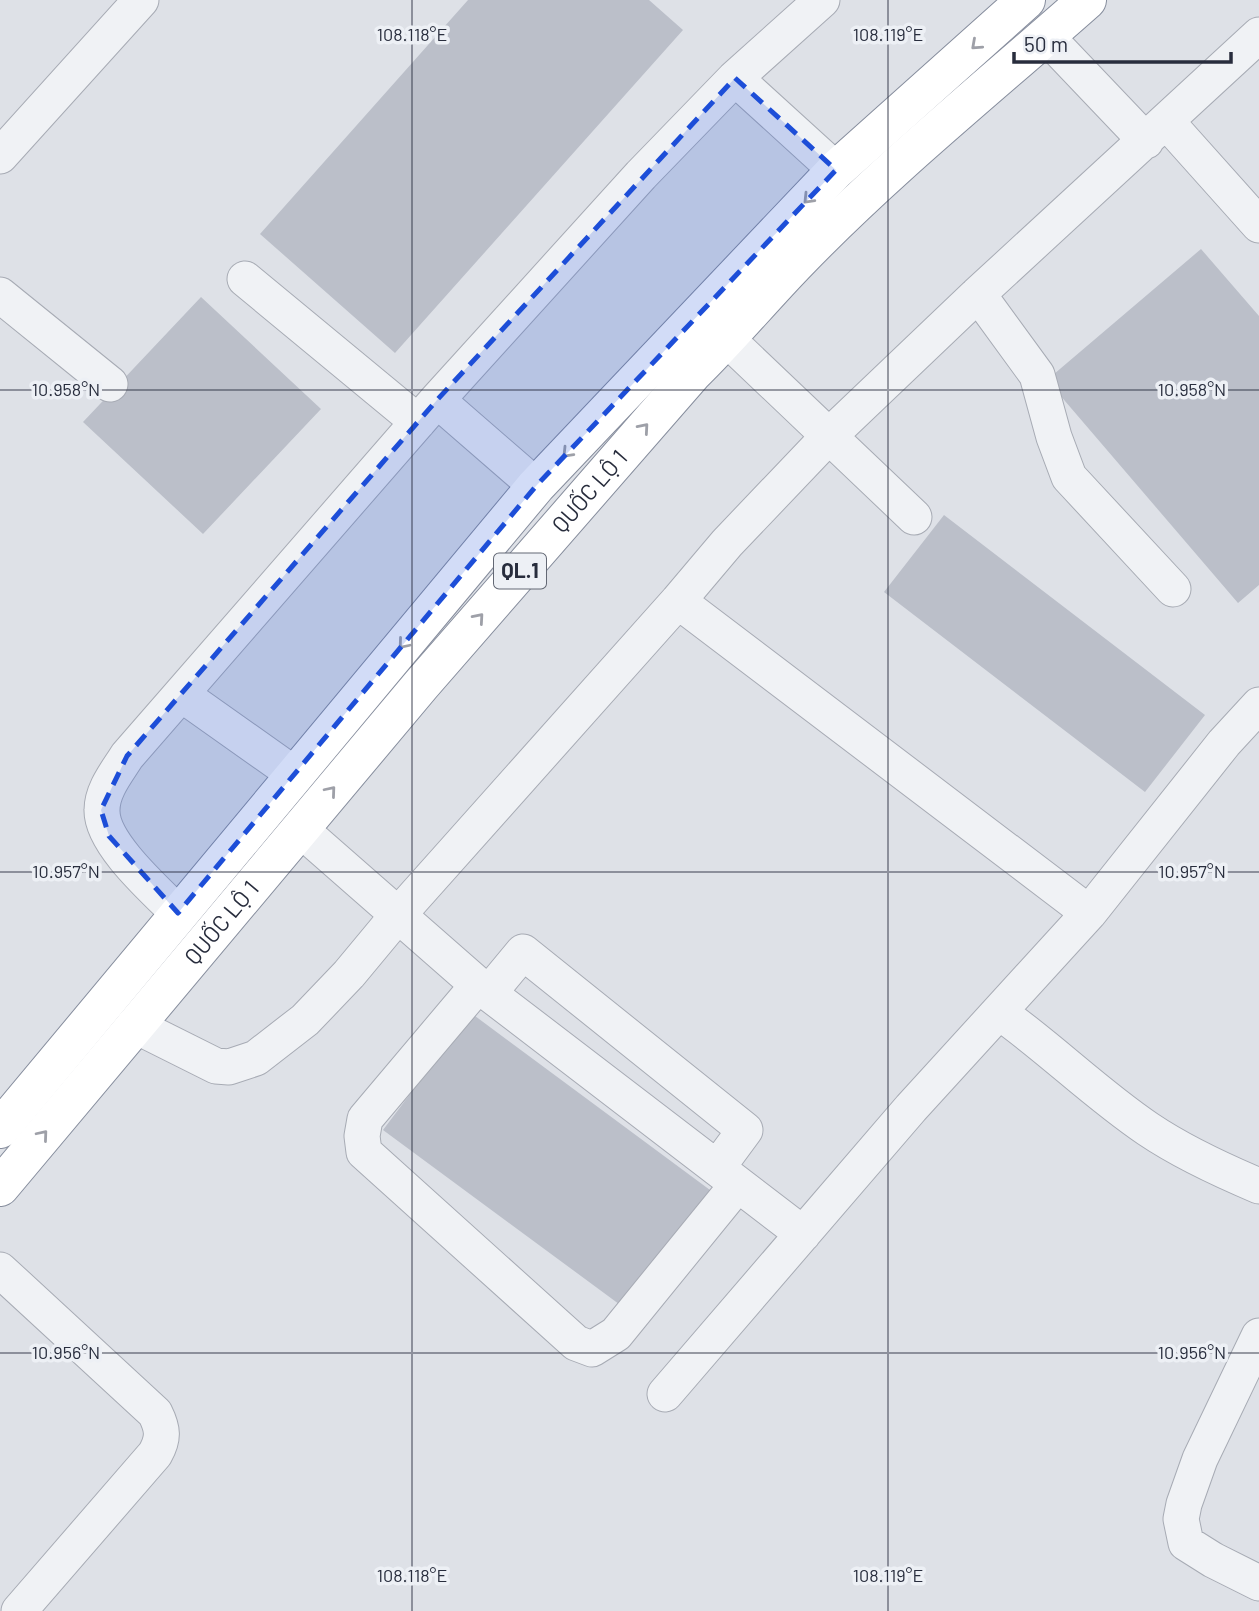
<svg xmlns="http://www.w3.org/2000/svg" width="1259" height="1611" viewBox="0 0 1259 1611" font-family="Barlow,sans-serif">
  <rect width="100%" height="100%" fill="#dee1e7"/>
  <!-- building -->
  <path fill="#bbbfc9" d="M468 0H649L683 30 395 353 260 234Z
    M1201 249 1259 316V585L1238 603 1047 380Z
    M201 297 321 409 203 534 83 422Z
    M944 515 1205 715 1145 792 884 592Z
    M471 1013 710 1190 623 1307 383 1130Z"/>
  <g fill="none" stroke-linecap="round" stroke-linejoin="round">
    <!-- minor casing -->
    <g stroke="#a7abb4" stroke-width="37">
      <path id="minor" d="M1046 36 1146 141
        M735 78 836 170
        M1166 121 1259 225
        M0 156 141 0
        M245 279 418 422
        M978 294 1037 375 1054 437 1069 477 1173 589
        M0 295 110 384
        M727 339 914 517
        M437 400 536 486
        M678 601 1089 913
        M181 694 294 774
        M300 829 478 985 803 1234
        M178 913C155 890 101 843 102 810 102 790 117 772 127 756L437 400 641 175 735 78 822 0
        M478 985 365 1119 362 1136 364 1152 576 1343 592 1349 616 1334 738 1184
        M489 993 523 952 745 1130 717 1168
        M999 1012C1050 1048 1096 1094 1148 1129 1182 1152 1221 1170 1259 1186
        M134 1025 216 1066 229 1067 256 1058 305 1020 349 974 398 915 678 601 727 543 828 437 978 294 1259 35
        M0 1270 155 1413C163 1429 164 1438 155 1454L19 1611
        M1259 1336 1200 1459 1184 1504 1181 1519 1186 1543 1213 1560 1259 1583
        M665 1394 911 1108 1089 913 1224 743 1259 705"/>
    </g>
    <!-- highway casing -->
    <g stroke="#868d9d" stroke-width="40">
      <g id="highway">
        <path d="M0 1129 536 486 836 170 1026 0"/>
        <path id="s1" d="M0 1187 421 685 692 374C729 338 762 298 798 261 888 168 990 86 1087 0"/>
      </g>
    </g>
    <!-- minor -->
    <use href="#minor" stroke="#f0f2f5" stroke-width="35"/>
    <!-- highway -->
    <use href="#highway" stroke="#fff" stroke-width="38"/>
  </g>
  <!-- one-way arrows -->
  <defs><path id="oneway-chevron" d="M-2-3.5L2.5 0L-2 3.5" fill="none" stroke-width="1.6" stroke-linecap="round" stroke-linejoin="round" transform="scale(1.75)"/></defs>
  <g stroke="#9ea0a8">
    <use href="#oneway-chevron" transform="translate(976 45) rotate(138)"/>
    <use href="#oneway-chevron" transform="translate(808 199) rotate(134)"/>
    <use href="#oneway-chevron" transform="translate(644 428) rotate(-49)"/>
    <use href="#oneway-chevron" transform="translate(567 453) rotate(134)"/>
    <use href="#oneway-chevron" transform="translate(479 618) rotate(-49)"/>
    <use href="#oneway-chevron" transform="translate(403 644) rotate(130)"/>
    <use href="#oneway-chevron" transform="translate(331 791) rotate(-50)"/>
    <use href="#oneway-chevron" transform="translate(43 1135) rotate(-50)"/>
  </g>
  <!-- marked area -->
  <path fill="#1d4ed8" fill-opacity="0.2" stroke="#1d4ed8" stroke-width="5" stroke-dasharray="14 9" stroke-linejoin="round" d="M735 78 836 170 536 486 178 913 109 836 101 810 127 756 437 400Z"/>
  <!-- ticks -->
  <path fill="none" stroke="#282d3d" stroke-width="2" stroke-opacity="0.45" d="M412 0V1611M888 0V1611M0 390H1259M0 872H1259M0 1353H1259"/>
  <g text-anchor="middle" stroke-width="7" stroke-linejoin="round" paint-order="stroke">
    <!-- shield labels -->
    <rect fill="#edf0f5" stroke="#636874" stroke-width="2" x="494" y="553.5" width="52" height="35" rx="5"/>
    <g font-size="21" font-weight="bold" fill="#282d3d">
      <text x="520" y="578">QL.1</text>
    </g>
    <!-- street labels -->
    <g font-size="23" fill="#282d3d" stroke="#edf0f5">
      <text dy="8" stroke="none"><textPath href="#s1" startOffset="912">QUỐC LỘ 1</textPath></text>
      <text dy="8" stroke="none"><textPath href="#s1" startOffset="345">QUỐC LỘ 1</textPath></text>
    </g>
  </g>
  <g font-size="18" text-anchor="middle" fill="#282d3d" stroke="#edf0f5" stroke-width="7" stroke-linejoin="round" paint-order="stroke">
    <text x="412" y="41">108.118°E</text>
    <text x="888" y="41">108.119°E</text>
    <text x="66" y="396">10.958°N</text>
    <text x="1192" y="396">10.958°N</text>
    <text x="66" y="878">10.957°N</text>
    <text x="1192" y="878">10.957°N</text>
    <text x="66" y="1359">10.956°N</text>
    <text x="1192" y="1359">10.956°N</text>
    <text x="412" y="1582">108.118°E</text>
    <text x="888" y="1582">108.119°E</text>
  </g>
  <!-- scale -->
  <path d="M1014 52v10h217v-10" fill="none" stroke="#282d3d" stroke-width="3.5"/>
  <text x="1024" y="52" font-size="21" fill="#282d3d" stroke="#edf0f5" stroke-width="5" paint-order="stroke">50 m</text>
</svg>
